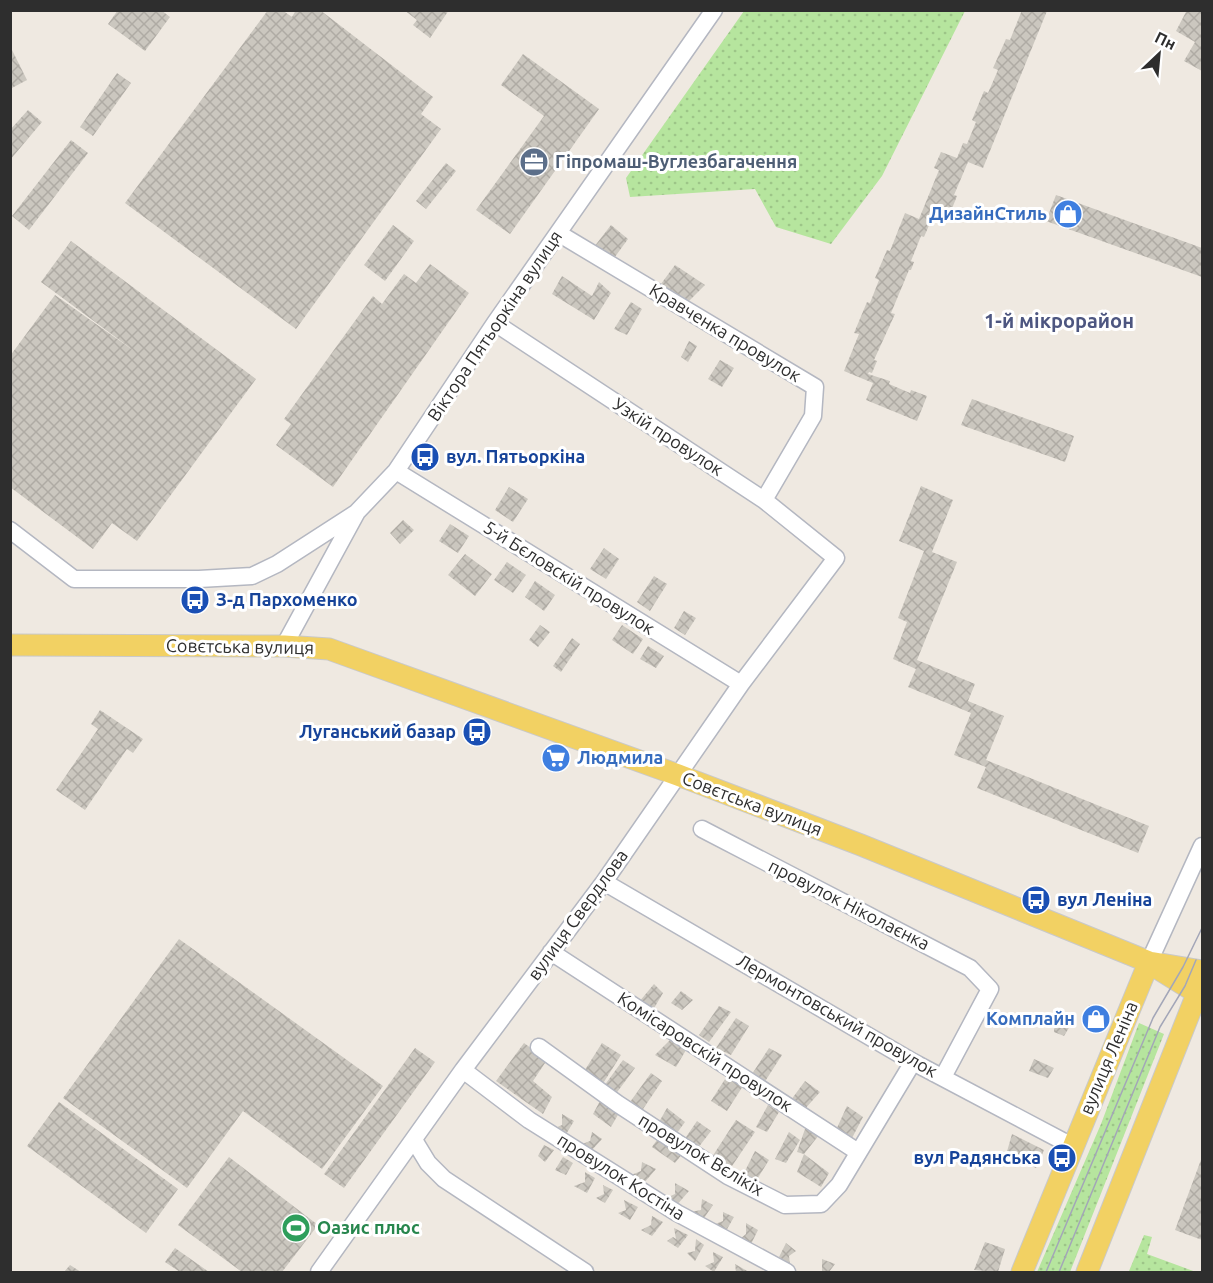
<svg xmlns="http://www.w3.org/2000/svg" width="1213" height="1283" viewBox="0 0 1213 1283" font-family="Ubuntu,sans-serif">
  <defs>
    <pattern id="grass-dots" width="8" height="8" patternUnits="userSpaceOnUse" patternTransform="scale(1.5)"><rect width="8" height="8" fill="#b6e59e"/><path d="M2 2h.1M6 6h.1" fill="none" stroke="#9dc588" stroke-width="1.8" stroke-linecap="round"/></pattern>
    <pattern id="building-cross-hatch" width="8" height="8" patternUnits="userSpaceOnUse" patternTransform="scale(1.5)"><rect width="8" height="8" fill="#cbc7bf"/><path d="M0 0l8 8M0 8l8-8" fill="none" stroke="#afaba4"/></pattern>
  </defs>
  <rect width="100%" height="100%" fill="#efe9e1"/>
  <!-- grass -->
  <path fill="url(#grass-dots)" d="M744 11H965L882 176 831 244 776 227 755 189 630 197 626 178Z
    M1139 1023 1164 1034 1070 1272H1037L1101 1124Z
    M1144 1235 1152 1237 1147 1254 1196 1272 1129 1271Z"/>
  <!-- building -->
  <path fill="url(#building-cross-hatch)" d="M118 10H161L170 17 145 51 108 24Z
    M268 10H282L292 17 296 10H320L433 97 421 114 441 129 296 329 125 203Z
    M404 10H449L430 38 413 25 417 20Z
    M1022 10 1047 11 983 168 968 162 954 195 957 196 949 216 933 209 927 222 930 223 924 237 921 236 911 261 914 262 911 270H909L891 313 895 314 874 360 877 361 872 373 869 372 868 374 890 381 889 384 910 393 911 390 927 396 917 421 866 400 873 383 844 371 859 334 854 333 867 302 870 303 879 280 875 278 887 250 890 251 905 213 919 219 939 170 934 168 941 152 957 158 963 143 967 144 976 122 972 120 984 91 988 93 998 70 993 68 1006 39 1010 40Z
    M1187 10H1198L1202 13V71L1184 61 1195 42 1176 31Z
    M10 46 27 80 10 89Z
    M523 54 599 109 510 234 476 210 544 116 501 85Z
    M117 73 131 83 93 136 80 127Z
    M28 110 42 122 10 160V130Z
    M71 140 88 153 29 230 12 216Z
    M446 163 456 171 426 209 416 201Z
    M1056 195 1202 248V277L1046 221Z
    M393 225 414 241 385 281 364 265Z
    M611 225 628 239 612 261 594 247Z
    M71 241 256 379 137 541 112 523 93 549 10 487V356L55 295 137 353 41 282Z
    M430 264 469 293 333 487 276 445 291 424 284 419 373 296 382 304 404 274 416 283Z
    M675 265 705 285 687 303 658 288Z
    M562 276 592 296 599 282 611 293 594 320 552 294Z
    M631 302 642 309 627 335 614 329Z
    M689 341 697 346 688 362 681 357Z
    M720 360 734 368 722 387 708 379Z
    M972 399 1074 436 1065 462 961 425Z
    M921 486 953 500 932 552 957 562 917 660 975 684 968 701 1004 716 986 760 1149 826 1138 853 977 788 986 767 954 755 971 713 908 687 916 669 893 659 907 622 898 618 924 551 899 541Z
    M509 487 528 499 513 522 495 510Z
    M403 520 414 530 400 544 390 533Z
    M450 524 469 536 458 553 439 541Z
    M604 548 619 559 606 579 590 569Z
    M465 554 492 574 475 596 448 575Z
    M507 562 526 575 513 593 494 580Z
    M654 576 667 584 650 611 637 602Z
    M535 581 555 595 544 611 525 597Z
    M684 611 696 618 685 635 674 628Z
    M540 625 550 632 538 647 529 640Z
    M622 625 643 639 633 654 612 640Z
    M572 638 580 644 561 672 553 666Z
    M648 646 664 656 656 668 640 659Z
    M100 710 143 739 133 753 127 749 85 810 56 790 98 729 91 724Z
    M179 939 383 1086 322 1169 243 1111 187 1188 63 1098Z
    M654 984 663 993 653 1010 639 1002Z
    M681 991 693 1000 682 1010 671 1003Z
    M1089 1005 1099 1009 1094 1028 1084 1027Z
    M719 1006 731 1012 709 1042 699 1035Z
    M736 1018 749 1026 731 1055 716 1048Z
    M1055 1021 1070 1026 1064 1036 1054 1032Z
    M671 1039 686 1050 676 1067 655 1055Z
    M524 1043 547 1060 533 1081 552 1097 543 1114 496 1081Z
    M602 1043 621 1055 602 1085 583 1073Z
    M415 1048 435 1062 344 1188 324 1174Z
    M769 1048 782 1055 764 1083 752 1074Z
    M1034 1059 1054 1068 1048 1078 1029 1071Z
    M623 1060 635 1068 615 1095 604 1086Z
    M651 1073 662 1081 641 1112 630 1102Z
    M727 1076 743 1086 727 1111 711 1101Z
    M805 1081 820 1092 804 1110 791 1100Z
    M600 1101 619 1113 611 1127 593 1114Z
    M59 1102 178 1189 146 1233 27 1146Z
    M768 1105 779 1112 767 1132 756 1127Z
    M847 1106 863 1117 851 1140 836 1130Z
    M667 1108 685 1122 677 1133 659 1122Z
    M562 1114 574 1121 565 1136 555 1128 562 1125Z
    M736 1120 755 1132 730 1169 712 1157Z
    M697 1121 711 1131 698 1148 684 1140Z
    M806 1126 819 1135 804 1154 829 1173 821 1187 797 1172 804 1154 797 1152Z
    M592 1132 602 1139 591 1151 580 1145 590 1141Z
    M789 1132 800 1140 786 1163 775 1159Z
    M1012 1134 1044 1150 1036 1168 1006 1155Z
    M659 1137 683 1153 675 1163 652 1147Z
    M544 1145 554 1150 545 1162 538 1156Z
    M755 1151 769 1160 756 1181 744 1173Z
    M229 1157 318 1225 282 1272H242L178 1225Z
    M563 1157 573 1163 566 1175 555 1170Z
    M1202 1157V1240L1175 1230Z
    M642 1162 656 1169 644 1183 631 1175 641 1171Z
    M585 1172 595 1178 587 1193 574 1186 585 1182Z
    M675 1183 689 1191 676 1206 666 1198 675 1194Z
    M603 1185 613 1190 605 1203 596 1198 604 1194Z
    M702 1199 713 1205 702 1221 691 1212 701 1210Z
    M624 1200 638 1207 630 1220 618 1213 626 1210Z
    M723 1212 734 1217 726 1231 713 1225 723 1221Z
    M652 1216 663 1222 652 1236 641 1230 651 1225Z
    M746 1223 758 1230 751 1244 740 1239 746 1234Z
    M674 1228 688 1235 678 1248 667 1241 673 1237 676 1239Z
    M696 1239 704 1245 695 1261 687 1253 695 1251Z
    M985 1242 1005 1249 998 1272 974 1270Z
    M786 1243 796 1251 789 1256 790 1265 779 1257Z
    M175 1248 209 1272H180L165 1262Z
    M713 1252 723 1257 714 1272 705 1266 714 1262Z
    M822 1259 835 1264 829 1272H822Z
    M735 1264 749 1272H736Z
    M70 1265 81 1272H64Z"/>
  <g fill="none" stroke-linecap="round" stroke-linejoin="round">
    <!-- minor casing -->
    <g stroke="#b4b7c1" stroke-width="19">
      <path id="minor" d="M558 233 815 387 813 416 764 500
        M396 471 741 684
        M10 530 74 579H199L252 576 277 564 356 513
        M284 646 357 512 396 471 495 323 714 10
        M702 829 970 968 990 989 943 1077
        M604 882 913 1062 1072 1146
        M551 952 858 1152
        M1149 962 1202 846
        M539 1047 618 1104 728 1176 785 1205 821 1204 839 1185 913 1062
        M463 1070 529 1120 677 1213 787 1272
        M414 1140 428 1163 444 1179 585 1272
        M319 1272 463 1070 604 882 741 684 836 558 764 500 495 323"/>
    </g>
    <!-- major casing -->
    <g stroke="#c9c9c9" stroke-width="23">
      <path id="major" d="M10 645 284 646 329 649 678 775 861 845 1149 962 1202 971
        M1154 966 1202 996
        M1022 1272 1149 962
        M1087 1272 1197 994 1202 975"/>
    </g>
    <!-- minor -->
    <use href="#minor" stroke="#fff" stroke-width="16"/>
    <!-- major -->
    <use href="#major" stroke="#f2d163" stroke-width="21"/>
    <!-- tram -->
    <path stroke="#a3a6b8" stroke-width="1.5" d="M1046 1272 1153 1018 1183 967 1202 928
      M1059 1272 1160 1027 1185 986 1196 960"/>
  </g>
  <!-- icons -->
  <defs>
    <g id="office-disc" transform="scale(1.5)"><circle r="9.5" fill="#5c6f8a" stroke="#fff"/><path d="M-6-3h4V-5.5h4V-3h4V5H-6ZM-1-4.5V-3h2v-1.5ZM-6 0V1H6V0Z" fill="#fff"/></g>
    <g id="shop-disc" transform="scale(1.5)"><circle r="9.5" fill="#3f7fe0" stroke="#fff"/><path d="M-5-2.5h2.3a2.7 3.5 0 0 1 5.4 0H5L5.5 6h-11ZM-1.5-2.5h3a1.5 2.3 0 0 0-3 0Z" fill="#fff"/></g>
    <g id="bus-disc" transform="scale(1.5)"><circle r="9.5" fill="#1a4fb4" stroke="#fff"/><path d="M-5-6H5V4H4V6H2V4H-2V6H-4V4H-5ZM-3.5-4V0h7V-4ZM-3.5 1.2v1.5H-2V1.2ZM2 1.2v1.5H3.5V1.2Z" fill="#fff"/></g>
    <g id="supermarket-disc" transform="scale(1.5)"><circle r="9.5" fill="#3f7fe0" stroke="#fff"/><path d="M-6-5.5h2.5l.6 2H6L4.5 2H-2.5L-4.4-4H-6ZM-1.5 3.2a1.3 1.3 0 1 0 .1 0ZM3 3.2a1.3 1.3 0 1 0 .1 0Z" fill="#fff"/></g>
    <g id="stadium-disc" transform="scale(1.5)"><circle r="9.5" fill="#2e9e5b" stroke="#fff"/><path d="M0-5a6.5 5 0 1 0 0 10a6.5 5 0 1 0 0-10ZM-3.5-1.8h7v3.6h-7Z" fill="#fff"/></g>
  </defs>
  <g fill-rule="evenodd">
    <use href="#office-disc" x="534" y="162"/>
    <use href="#shop-disc" x="1068" y="214"/>
    <use href="#bus-disc" x="425" y="457"/>
    <use href="#bus-disc" x="195" y="600"/>
    <use href="#bus-disc" x="477" y="732"/>
    <use href="#supermarket-disc" x="556" y="758"/>
    <use href="#bus-disc" x="1036" y="900"/>
    <use href="#shop-disc" x="1096" y="1019"/>
    <use href="#bus-disc" x="1062" y="1158"/>
    <use href="#stadium-disc" x="296" y="1228"/>
  </g>
  <g text-anchor="middle" stroke-width="6" stroke-linejoin="round" paint-order="stroke">
    <!-- service labels -->
    <g font-size="18" font-weight="bold" fill="#4e5e75" stroke="#fff" text-anchor="start">
      <text x="555" y="168">Гіпромаш-Вуглезбагачення</text>
    </g>
    <!-- shop labels -->
    <g font-size="18" font-weight="bold" fill="#366cbe" stroke="#fff" text-anchor="end">
      <text x="1047" y="220">ДизайнСтиль</text>
      <text x="577" y="764" text-anchor="start">Людмила</text>
      <text x="1075" y="1025">Комплайн</text>
    </g>
    <!-- street labels -->
    <g font-size="18" fill="#2e2e2e" stroke="#fff">
      <text transform="translate(495 326) rotate(-56)" y="6">Віктора Пятьоркіна вулиця</text>
      <text transform="translate(725 333) rotate(31)" y="6">Кравченка провулок</text>
      <text transform="translate(668 437) rotate(33)" y="6">Узкій провулок</text>
      <text transform="translate(569 578) rotate(32)" y="6">5-й Бєловскій провулок</text>
      <text transform="translate(240 647) rotate(1)" y="6">Совєтська вулиця</text>
      <text transform="translate(752 804) rotate(21)" y="6">Совєтська вулиця</text>
      <text transform="translate(849 905) rotate(27)" y="6">провулок Ніколаєнка</text>
      <text transform="translate(578 915) rotate(-54)" y="6">вулиця Свердлова</text>
      <text transform="translate(837 1016) rotate(30)" y="6">Лермонтовський провулок</text>
      <text transform="translate(705 1052) rotate(33)" y="6">Комісаровскій провулок</text>
      <text transform="translate(1109 1058) rotate(-67)" y="6">вулиця Леніна</text>
      <text transform="translate(701 1155) rotate(31)" y="6">провулок Вєлікіх</text>
      <text transform="translate(621 1177) rotate(32)" y="6">провулок Костіна</text>
    </g>
    <!-- transit labels -->
    <g font-size="18" font-weight="bold" fill="#164399" stroke="#fff" text-anchor="start">
      <text x="446" y="463">вул. Пятьоркіна</text>
      <text x="216" y="606">З-д Пархоменко</text>
      <text x="456" y="738" text-anchor="end">Луганський базар</text>
      <text x="1057" y="906">вул Леніна</text>
      <text x="1041" y="1164" text-anchor="end">вул Радянська</text>
    </g>
    <!-- leisure labels -->
    <g font-size="18" font-weight="bold" fill="#27864d" stroke="#fff" text-anchor="start">
      <text x="317" y="1234">Оазис плюс</text>
    </g>
    <!-- neighbourhood labels -->
    <g font-size="20" font-weight="bold" fill="#4d5680" stroke="#fff">
      <text x="1059" y="328">1-й мікрорайон</text>
    </g>
  </g>
  <!-- border -->
  <rect width="1213" height="1283" fill="none" stroke="#2e2e2e" stroke-width="24"/>
  <!-- north arrow -->
  <g transform="translate(1159 54) rotate(26)" stroke="#ffffff" stroke-width="4.5" paint-order="stroke">
  <path d="M0-4.5L10 22L0 15L-10 22Z" fill="#2e2e2e"/>
  <text y="-9" font-size="16" font-weight="bold" text-anchor="middle" fill="#2e2e2e">Пн</text>
  </g>
</svg>
